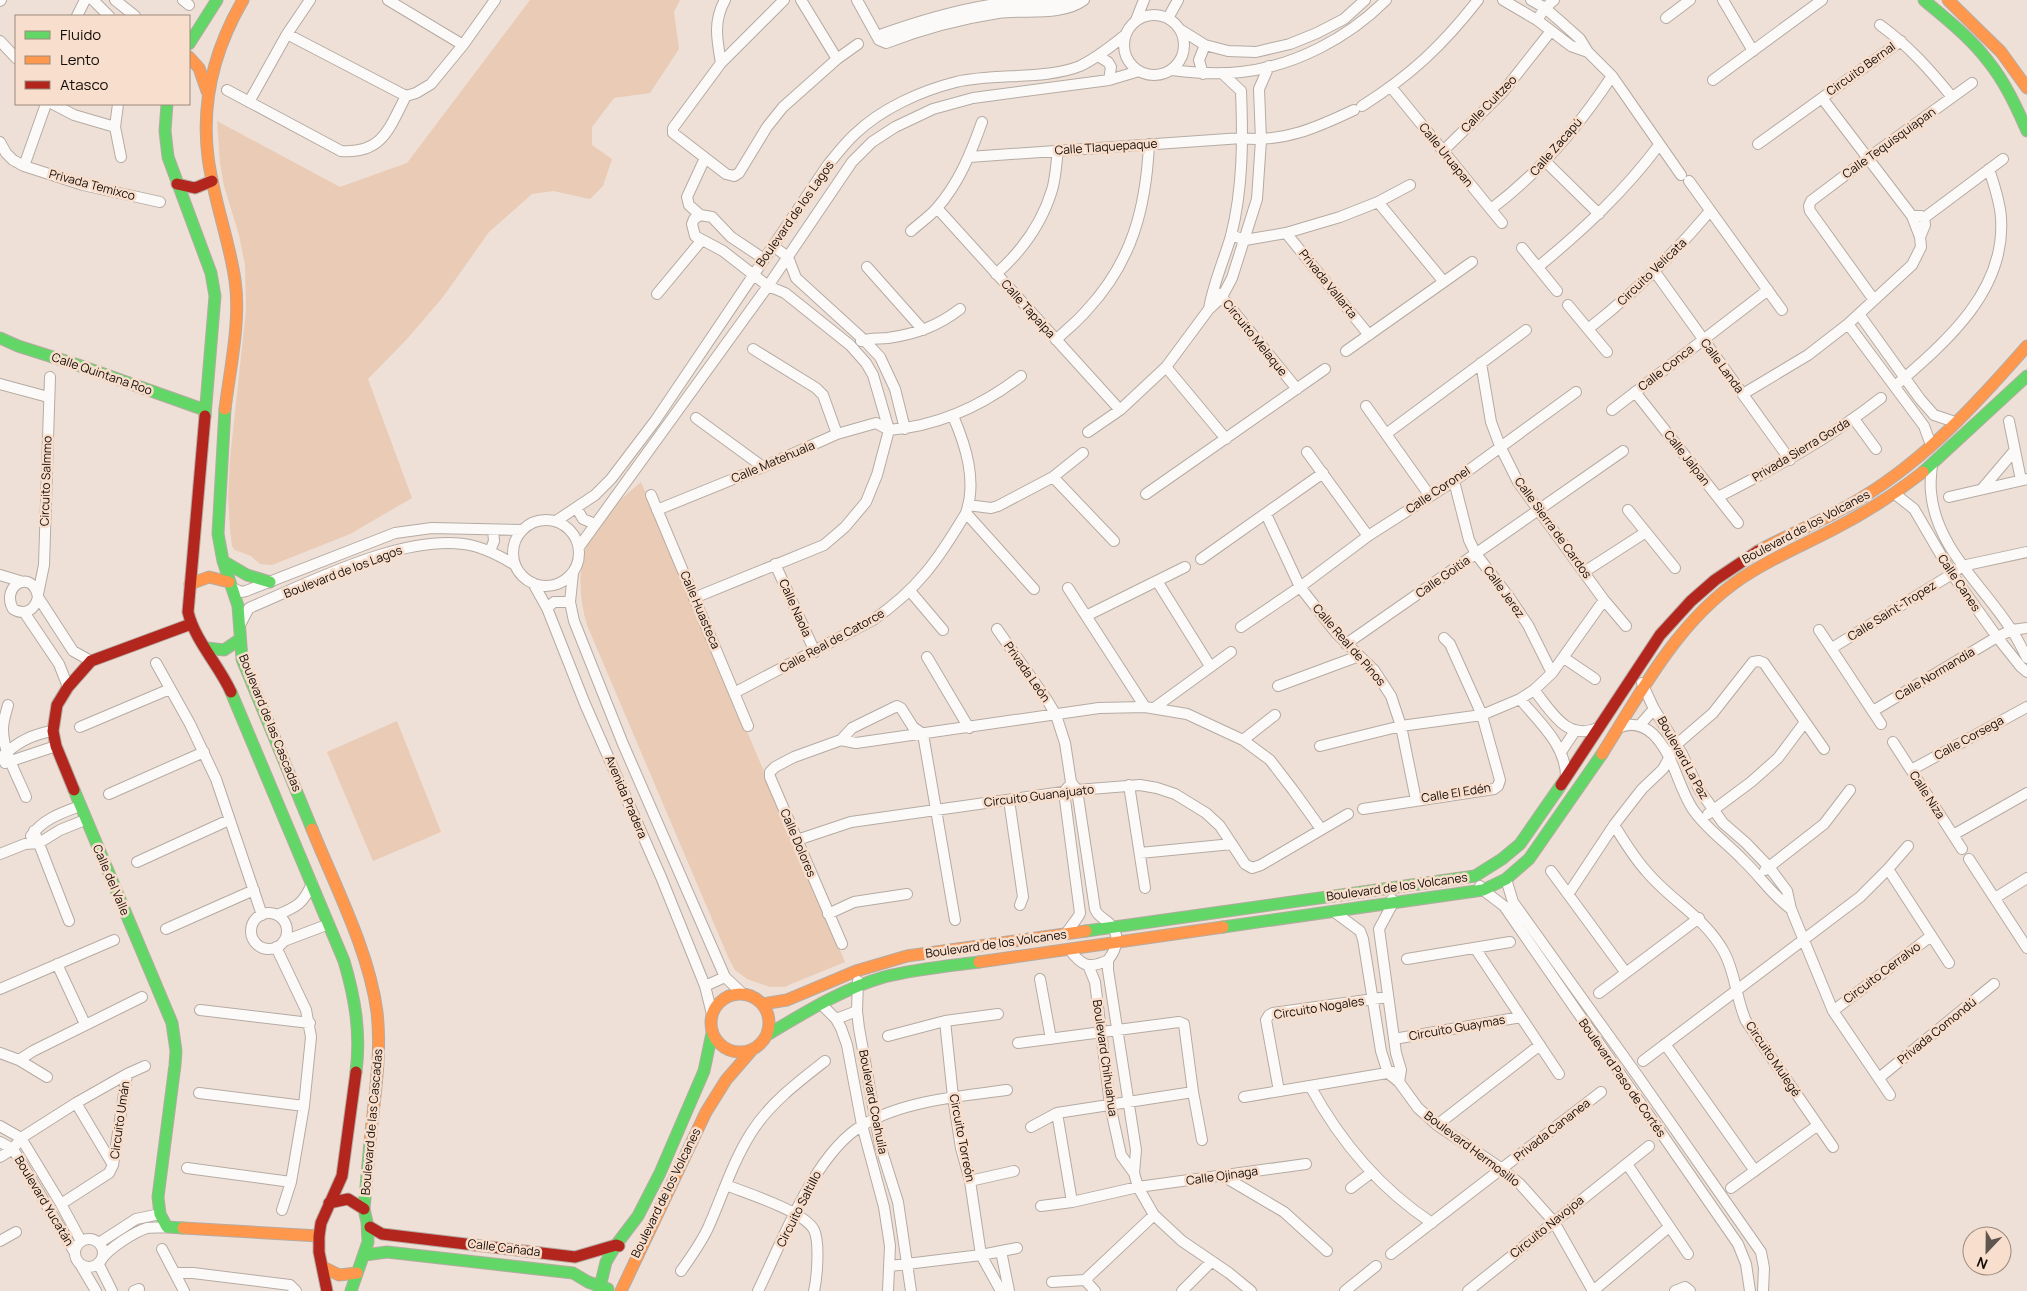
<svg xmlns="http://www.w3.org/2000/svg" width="2027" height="1291" viewBox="0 0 2027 1291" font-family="Manrope,sans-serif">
  <rect width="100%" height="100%" fill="#eee0d6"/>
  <!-- green -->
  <path fill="#e9cbb6" d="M530 0H680L674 12 679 49 650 93 614 98 592 127V145L612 159 603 186 590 199 553 191 532 194 489 232 443 297 407 339 368 379 412 498 350 534 272 565 260 564 251 556 235 550 232 546 230 530 228 496 230 459 246 310 245 265 239 235 224 186 220 163 217 121 340 187 407 163Z
    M641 482 845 962 784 987H770L747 979 735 970 729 959 587 625C575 585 578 542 609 510 619 500 631 491 641 482Z
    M397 721 441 832 373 861 327 752Z"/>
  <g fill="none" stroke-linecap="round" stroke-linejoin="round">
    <!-- street casing -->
    <g stroke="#b5aba3" stroke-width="12">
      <path id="street" d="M93 0 109 16
        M115 0 135 16
        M183 0 189 5
        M388 0 463 45
        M784 0 721 63 673 128V133L726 174 734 176 739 173 767 127 783 107 837 59 858 44
        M801 0 837 59
        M857 0 879 40 886 43C922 29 959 19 998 13 1026 9 1060 17 1084 0
        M1503 0 1537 20 1571 46 1588 52
        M1531 0 1545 8 1560 21 1580 39 1588 52 1612 76 1681 175
        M1723 0 1753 51
        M0 1 1 0
        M1124 45a30 30 0 1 1 60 0a30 30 0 1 1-60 0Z
        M77 16 85 0
        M1168 18 1178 0
        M1666 18 1690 0
        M1136 20 1144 0
        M1537 20 1545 8 1554 0
        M1880 25C1909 46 1930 70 1952 97
        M1181 30 1205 45 1228 51 1256 52 1290 44 1317 33 1344 19 1365 0
        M287 34 406 96
        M877 36C916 22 955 10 996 4 1020 1 1046 6 1069 0
        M0 41 16 58
        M1098 56 1108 62 1111 67 1109 80
        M721 63C717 40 713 21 725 0
        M1172 70C1195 73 1218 75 1241 72 1295 66 1348 38 1386 0
        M1203 74 1199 60 1205 45
        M1713 80 1822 0
        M1391 87 1502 223
        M227 90 341 151C383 154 389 128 406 96L416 93 431 84 463 45 495 0
        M1822 98 1912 216
        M249 102 287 34 310 0
        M53 104 74 115 115 127
        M118 104 115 127 121 157
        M1362 106C1411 75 1442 46 1478 0
        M0 142 6 153 13 160 24 166 83 185 160 202
        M1758 144 1901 41
        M1443 151 1502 93 1551 31
        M969 157 1242 138C1283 143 1318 127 1354 110
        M1545 161 1599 214
        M24 166 46 104
        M1689 181 1782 310
        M1378 202 1444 282
        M937 208 1120 410
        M1491 209C1539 173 1579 126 1612 76
        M700 215 689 205 687 197 705 158
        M1924 218 2003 159
        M911 231C920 223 930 216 937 208 959 183 971 153 982 122
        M1286 233 1369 335
        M1231 235 1245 240 1286 233 1340 217 1378 202 1410 185
        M773 246 788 257 796 278 864 340 880 357 895 389 905 429
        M1522 248 1557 291
        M867 267 923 330
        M1538 267C1583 230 1624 192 1659 145
        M1655 272 1790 460
        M996 274C1022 251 1042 223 1052 190 1056 177 1056 163 1058 151
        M1217 293 1222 297 1297 389
        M657 294 701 241
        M1874 300 1810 211 1809 206 1811 201 1868 158 1972 83
        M1568 305 1607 352
        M1209 309C1213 284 1224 260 1231 236 1243 188 1243 140 1241 91L1222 73
        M1859 314 1920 399 1934 415 1955 422
        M1848 324 1924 426 1931 445
        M1588 329C1633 294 1673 255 1710 211
        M1056 340C1066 330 1078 321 1087 310 1132 262 1146 208 1149 144
        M861 341C869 338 879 339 888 338 916 334 938 326 960 309
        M753 349 816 388 823 395 837 434
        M1346 351 1472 262
        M1481 363 1491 422 1500 446 1518 482 1604 600 1626 626
        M1166 367 1226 439
        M0 384 48 397
        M1895 386C1946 342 2006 291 2001 218 2000 201 1994 185 1989 169
        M1635 392 1738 523
        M1743 394 1808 355 1848 324 1912 265 1921 247 1920 237 1912 216H1921L1924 218 1925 225 1920 237
        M1366 406 1430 496
        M1612 410 1768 290
        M696 418 763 467
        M1854 419 1876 449
        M2009 421 2021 480
        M889 430C938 426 982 406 1021 376
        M1088 432 1120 410 1166 367 1209 309 1222 297 1232 278 1257 199 1261 140 1259 89 1269 66
        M1386 434 1526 330
        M1307 452 1368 536
        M1932 465C1931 474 1930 484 1931 492 1936 549 1984 586 2012 631 2018 639 2022 649 2027 658
        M1053 477 1114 541
        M1454 481 1469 540 1476 554 1509 597 1528 625 1552 673
        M1982 489 2015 450
        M1146 494 1325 369
        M1895 494 1914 509 1952 574 1997 637 2021 667 2027 672
        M651 495 748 726
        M1718 497C1775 468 1830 438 1881 398
        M1949 497 2027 479
        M968 505 991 508 998 506 1053 477 1083 453
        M577 509 583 519 595 524
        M657 510 763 467 837 434 876 423 889 430
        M1628 510 1675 568
        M966 513 1034 589
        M1266 514 1300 587 1336 633 1374 670 1391 696 1401 726 1416 800
        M513 553a33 33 0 1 1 66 0a33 33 0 1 1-66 0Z
        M556 521 595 495 611 479 655 421 827 166C836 155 845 143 855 134 881 109 920 91 956 82 993 73 1046 80 1080 66 1097 58 1110 47 1124 36
        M579 547 768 286 852 162 872 142 895 127 933 109 973 98 1109 80 1139 71
        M490 551 494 541 493 530
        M1201 559 1323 473
        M775 564 815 652
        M1584 572 1646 532
        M573 573 570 602 574 621 623 744 725 977 743 994
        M0 575 20 581
        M1157 581 1210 666
        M533 583 547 608 585 704 661 877 705 986 712 1014
        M233 588 241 592 246 591 395 533 432 528 522 530
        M1068 588 1145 707
        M910 591 943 630
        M38 594 44 565 50 377
        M38 597C35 610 25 616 13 609 0 585 33 568 38 597L73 651 91 661
        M694 598 824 545 845 527 866 502 877 475 889 430 873 375 866 363 850 345 785 293 768 286 723 251 695 236 692 224 694 219 700 215 712 217 731 237 764 259
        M547 608 554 602H570
        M24 612 59 664 68 687
        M1086 616 1185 567
        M241 623 249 608C309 583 409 530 474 546 489 550 502 557 515 565
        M1241 627 1300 587 1368 536 1454 481 1576 392
        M997 629 1047 700 1056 715 1065 743 1071 782 1077 790 1095 909C1098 917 1104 918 1109 923 1121 935 1117 949 1108 960V970L1136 1150 1134 1173
        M1819 630 1881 724
        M1346 644 1623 451
        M1832 648 1952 574 1962 566 2027 552
        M927 657 969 728
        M1564 658 1595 679
        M156 663 190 724 216 779 262 915
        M1642 683 1654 709 1682 754 1700 791 1723 823 1746 843 1769 867 1787 891 1791 909 1833 1011 1890 1095
        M1278 686 1359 656
        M1534 690C1552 712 1566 741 1598 728
        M734 693 873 620C918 589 938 560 966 513 977 481 966 446 953 416
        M1520 699C1539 722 1566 745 1566 777
        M8 705C6 713 3 721 3 729 3 752 17 775 26 797
        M1154 708 1231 652
        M1873 711 1997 637 2012 630 2027 628
        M1639 726 1654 709
        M80 727 170 689
        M1618 728C1631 722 1643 725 1653 734 1674 755 1677 784 1692 808 1705 828 1727 843 1743 860 1760 876 1772 895 1791 909
        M841 740 852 728 897 706 901 708 913 727 923 734 955 920
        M1243 740 1275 715
        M1893 742 1962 849
        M1320 746 1401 726 1482 715 1520 699 1534 690 1552 673 1604 600
        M1561 752 1575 731
        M0 759C14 744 32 734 53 731
        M5 763 56 746
        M1911 770 2027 707
        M1129 785 1145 888
        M109 794 204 752
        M1009 800 1023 897 1020 905
        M1363 809 1494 789 1498 786 1500 780 1482 715 1450 644 1444 638
        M1708 814 1751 782 1778 758 1805 722
        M1614 825C1624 841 1634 858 1647 872 1671 901 1705 917 1724 952 1736 974 1736 999 1746 1021L1833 1147
        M34 831 69 921
        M1953 835 2027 793
        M31 836C43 819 61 813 80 806
        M797 840 851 822 1077 790 1140 785 1157 788 1175 794 1206 813 1220 826 1245 864 1252 868 1261 865 1348 814
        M1140 853 1232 844
        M0 854 25 844 39 843 60 830 85 820
        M1969 859 2027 948
        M137 862 229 820
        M1888 869 1949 963
        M1765 870 1824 824 1850 790
        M1551 871 1626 973
        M1506 879 1513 902 1637 1075 1761 1252 1764 1268 1763 1291
        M1480 886 1483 890 1504 906 1738 1244 1746 1264 1750 1291
        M1569 893 1614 825 1642 789 1663 769 1677 744 1713 713 1753 662 1759 661 1764 663 1824 749
        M1995 898 2027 878
        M1392 899 1393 903 1379 929 1396 1053 1401 1070 1399 1082
        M1333 911 1360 931 1363 939 1381 1051 1388 1073 1399 1082 1418 1108 1437 1125 1502 1169 1520 1184 1554 1222 1593 1291
        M251 931a18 18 0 1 1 36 0a18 18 0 1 1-36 0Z
        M828 914 854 902 907 894
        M277 915C297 907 304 903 312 883
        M166 929 254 890
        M1066 934C1070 927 1079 917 1080 913L1064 792 1068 787
        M284 941 329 924
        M842 944 770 777V772L775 767 794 757 841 740 856 743 1099 708 1145 707 1187 714 1243 740 1270 760 1293 790 1321 829
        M276 947 306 1010 311 1037 304 1106 291 1182 282 1210
        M1475 948 1559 1074
        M1069 949C1081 965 1088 970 1108 960
        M1407 959 1510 942
        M57 964 85 1024
        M1088 965 1095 982 1110 1105 1121 1155 1134 1173 1138 1187 1154 1215 1182 1241 1229 1273 1251 1291
        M1040 979 1051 1039
        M858 981 857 1011 859 1028 880 1145 898 1202 911 1291
        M705 986 725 977
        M0 989 114 940
        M1599 993 1699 918
        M821 1004 836 1019 841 1028 847 1045 862 1125 884 1207 890 1246 888 1291
        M200 1010 310 1023
        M1833 1011 1931 936
        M836 1019 857 1011
        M945 1021 953 1097 961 1148 970 1181 981 1255 1001 1291
        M888 1036 945 1021 998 1014
        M1394 1039 1521 1017
        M1018 1043 1179 1022 1184 1024 1193 1092 1202 1140
        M1665 1044 1755 1171
        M0 1053 19 1060 47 1077
        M19 1060 33 1051 142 997
        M1643 1061 1860 897 1888 869 1908 846
        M1879 1078 1994 984
        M1310 1086C1340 1141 1379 1188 1432 1223
        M1279 1091 1266 1020 1269 1015 1273 1013 1388 997
        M199 1093 304 1106
        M1244 1097 1393 1072
        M76 1103 127 1074 145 1066
        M1057 1113 1193 1092
        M1437 1125 1540 1045
        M0 1126 21 1138 61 1204 81 1241
        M1031 1127 1057 1113 1072 1202
        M0 1142 13 1149 75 1253
        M0 1157 13 1149 21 1138 76 1103 113 1165
        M1627 1164 1688 1254
        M187 1168 291 1182
        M1223 1176 1284 1212 1327 1251
        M970 1181 1014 1171
        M726 1185C746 1193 804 1211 814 1230 820 1242 817 1278 814 1291
        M1351 1188 1371 1173
        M1731 1188 1818 1125
        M61 1204 109 1173 113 1165 127 1074
        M1041 1206 1072 1202 1138 1187 1306 1164
        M75 1253a14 14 0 1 1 28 0a14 14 0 1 1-28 0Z
        M0 1241 16 1232
        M99 1243 136 1219 160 1214
        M162 1249 184 1291
        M1001 1251 1009 1291
        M1391 1254 1601 1092
        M101 1260C108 1249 134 1232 147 1228 153 1227 161 1228 167 1227
        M98 1263 112 1291
        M80 1264 96 1291
        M890 1266 981 1255 1017 1248
        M681 1271C691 1257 701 1243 708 1228 722 1197 732 1163 751 1133 769 1104 798 1082 825 1061
        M175 1273H193L290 1285 296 1291
        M1085 1280 1095 1291
        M1052 1282 1085 1280 1154 1215
        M134 1291 139 1289
        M758 1291C782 1242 815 1152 863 1125 903 1101 961 1096 1007 1090
        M1182 1291 1211 1262
        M1345 1291 1376 1266
        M1468 1291 1649 1146
        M1593 1291 1669 1227
        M1675 1291 1685 1287 1690 1291"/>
    </g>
    <!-- fast casing -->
    <g stroke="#b5aba3" stroke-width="13">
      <path id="fast" d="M1924 0C1946 19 1970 37 1988 61 2005 82 2016 106 2027 131
        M189 44 217 0
        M167 104 165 131 168 157 211 273 215 296 205 416
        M0 338 18 346 78 365 205 410
        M225 409 218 534 223 561 238 606 242 659 312 829
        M1923 472 2027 376
        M223 561 247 575 270 582
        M207 648 224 650 239 640
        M231 692 344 961C355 998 361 1033 356 1072
        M74 790 172 1023 176 1051 175 1065 158 1197 160 1214 167 1227 183 1228
        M1223 927 1483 890 1506 879 1529 859 1602 754
        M1086 931 1475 876 1502 859 1520 844 1561 785
        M767 1035C804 1013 842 989 884 977 915 969 948 966 979 962
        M365 1255 387 1252 573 1273 588 1282 608 1289
        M351 1291 368 1242 367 1222 364 1209 370 1142
        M599 1291 606 1262 616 1245 638 1216 660 1173 704 1071 712 1033"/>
    </g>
    <!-- slow casing -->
    <g stroke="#b5aba3" stroke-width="13">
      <path id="slow" d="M1948 0 2001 52 2027 88
        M189 57 199 68 207 91
        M225 409C230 369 241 320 235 280 229 239 213 198 208 157 201 101 215 48 243 0
        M1758 551C1793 532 1830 518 1863 497 1927 458 1978 402 2027 346
        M190 584 209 577 229 582
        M1602 754C1644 687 1683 612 1753 571 1779 555 1807 543 1834 529 1865 513 1895 494 1923 472
        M312 829C335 886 369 951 377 1012 382 1055 374 1099 370 1142
        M979 962 1223 927
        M711 1023a29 29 0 1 1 58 0a29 29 0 1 1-58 0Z
        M762 1004 787 1000 856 971 907 956 1086 931
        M183 1228 319 1236
        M323 1267 339 1275 357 1273
        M621 1291 706 1112 726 1080 752 1050"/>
    </g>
    <!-- jam casing -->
    <g stroke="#b5aba3" stroke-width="13">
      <path id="jam" d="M177 184 195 188 212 181
        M205 416 188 612C195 641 219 665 231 692
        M1561 785 1660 635 1691 601 1715 580 1758 551
        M74 790 56 746 53 731 57 705 68 687 91 661 191 624
        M329 1203 348 1199 364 1209
        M370 1227 382 1234 575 1257 616 1245 619 1246
        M327 1291 319 1252V1236L321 1223 342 1176 356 1072"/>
    </g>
    <!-- street -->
    <use href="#street" stroke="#fcfaf9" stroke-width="10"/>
    <!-- fast -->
    <use href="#fast" stroke="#63d668" stroke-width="11"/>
    <!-- slow -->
    <use href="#slow" stroke="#ff974d" stroke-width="11"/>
    <!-- jam -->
    <use href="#jam" stroke="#b3261e" stroke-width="11"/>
  </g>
  <g text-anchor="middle" stroke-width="5" stroke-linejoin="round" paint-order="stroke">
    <!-- street labels -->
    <g font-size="12" fill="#130b06" stroke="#f8decc">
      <text transform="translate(1861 69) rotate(-36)" y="4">Circuito Bernal</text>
      <text transform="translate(1489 104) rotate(-46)" y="4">Calle Cuitzeo</text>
      <text transform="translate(1889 143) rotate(-36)" y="4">Calle Tequisquiapan</text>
      <text transform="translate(1106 147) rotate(-4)" y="4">Calle Tlaquepaque</text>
      <text transform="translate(1556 147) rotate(-49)" y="4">Calle Zacapú</text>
      <text transform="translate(1446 155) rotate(51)" y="4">Calle Uruapan</text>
      <text transform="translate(92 185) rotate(15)" y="4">Privada Temixco</text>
      <text transform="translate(795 214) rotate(-55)" y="4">Boulevard de los Lagos</text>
      <text transform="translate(1652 272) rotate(-44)" y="4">Circuito Velicata</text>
      <text transform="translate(1328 284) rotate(51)" y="4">Privada Vallarta</text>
      <text transform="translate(1028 309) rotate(48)" y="4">Calle Tapalpa</text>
      <text transform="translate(1255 338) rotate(51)" y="4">Circuito Melaque</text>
      <text transform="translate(1722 366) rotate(54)" y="4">Calle Landa</text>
      <text transform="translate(1666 368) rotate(-38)" y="4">Calle Conca</text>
      <text transform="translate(102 374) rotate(19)" y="4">Calle Quintana Roo</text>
      <text transform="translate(1801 450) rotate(-31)" y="4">Privada Sierra Gorda</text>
      <text transform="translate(1687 458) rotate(52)" y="4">Calle Jalpan</text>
      <text transform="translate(773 462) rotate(-23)" y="4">Calle Matehuala</text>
      <text transform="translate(46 481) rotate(-88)" y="4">Circuito Salmmo</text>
      <text transform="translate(1438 490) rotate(-34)" y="4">Calle Coronel</text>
      <text transform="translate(1806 527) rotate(-28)" y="4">Boulevard de los Volcanes</text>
      <text transform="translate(1553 528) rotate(54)" y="4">Calle Sierra de Cardos</text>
      <text transform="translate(343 572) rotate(-21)" y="4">Boulevard de los Lagos</text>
      <text transform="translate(1443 577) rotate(-35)" y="4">Calle Goitia</text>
      <text transform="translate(1959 583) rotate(56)" y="4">Calle Canes</text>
      <text transform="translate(1504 592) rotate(54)" y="4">Calle Jerez</text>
      <text transform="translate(795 608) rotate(66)" y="4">Calle Naola</text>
      <text transform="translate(700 610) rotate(67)" y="4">Calle Huasteca</text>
      <text transform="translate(1892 611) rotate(-32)" y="4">Calle Saint-Tropez</text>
      <text transform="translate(832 641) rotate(-29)" y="4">Calle Real de Catorce</text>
      <text transform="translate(1349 645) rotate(49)" y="4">Calle Real de Pinos</text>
      <text transform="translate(1027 672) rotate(55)" y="4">Privada León</text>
      <text transform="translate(1935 674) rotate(-31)" y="4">Calle Normandía</text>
      <text transform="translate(270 723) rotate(68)" y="4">Boulevard de las Cascadas</text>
      <text transform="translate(1969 738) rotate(-29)" y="4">Calle Corsega</text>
      <text transform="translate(1683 758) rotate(61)" y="4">Boulevard La Paz</text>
      <text transform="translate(1456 793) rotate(-9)" y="4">Calle El Edén</text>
      <text transform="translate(1927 795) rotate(57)" y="4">Calle Niza</text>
      <text transform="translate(1039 796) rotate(-7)" y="4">Circuito Guanajuato</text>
      <text transform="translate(626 797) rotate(67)" y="4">Avenida Pradera</text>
      <text transform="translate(798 843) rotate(67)" y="4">Calle Dolores</text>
      <text transform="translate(111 880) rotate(67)" y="4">Calle del Valle</text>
      <text transform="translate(1397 887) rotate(-8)" y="4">Boulevard de los Volcanes</text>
      <text transform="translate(996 944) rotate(-8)" y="4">Boulevard de los Volcanes</text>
      <text transform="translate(1882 973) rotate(-37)" y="4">Circuito Cerralvo</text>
      <text transform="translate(1319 1008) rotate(-9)" y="4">Circuito Nogales</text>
      <text transform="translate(1457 1028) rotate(-10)" y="4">Circuito Guaymas</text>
      <text transform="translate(1937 1031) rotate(-39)" y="4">Privada Comondú</text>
      <text transform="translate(1105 1058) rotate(82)" y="4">Boulevard Chihuahua</text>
      <text transform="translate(1773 1059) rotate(56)" y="4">Circuito Mulegé</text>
      <text transform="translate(1622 1078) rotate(55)" y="4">Boulevard Paso de Cortés</text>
      <text transform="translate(873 1102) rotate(79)" y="4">Boulevard Coahuila</text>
      <text transform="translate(120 1120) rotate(-82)" y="4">Circuito Umán</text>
      <text transform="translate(372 1122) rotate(-85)" y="4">Boulevard de las Cascadas</text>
      <text transform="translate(1552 1130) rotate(-38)" y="4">Privada Cananea</text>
      <text transform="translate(962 1138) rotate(79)" y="4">Circuito Torreón</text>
      <text transform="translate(1472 1149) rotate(37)" y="4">Boulevard Hermosillo</text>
      <text transform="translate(1222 1176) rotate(-8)" y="4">Calle Ojinaga</text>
      <text transform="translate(666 1193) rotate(-64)" y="4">Boulevard de los Volcanes</text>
      <text transform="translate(44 1201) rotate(59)" y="4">Boulevard Yucatán</text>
      <text transform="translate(799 1209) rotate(-63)" y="4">Circuito Saltillo</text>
      <text transform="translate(1547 1227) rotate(-39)" y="4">Circuito Navojoa</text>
      <text transform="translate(504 1248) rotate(7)" y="4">Calle Cañada</text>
    </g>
  </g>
  <!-- legend -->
  <rect x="15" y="15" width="175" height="90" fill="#f8decc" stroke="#9c8a7d"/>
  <rect x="25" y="31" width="25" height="8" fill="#63d668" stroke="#9c8a7d"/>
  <text x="60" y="40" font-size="15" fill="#130b06">Fluido</text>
  <rect x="25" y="56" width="25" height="8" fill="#ff974d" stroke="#9c8a7d"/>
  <text x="60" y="65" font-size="15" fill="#130b06">Lento</text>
  <rect x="25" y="81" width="25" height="8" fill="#b3261e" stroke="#9c8a7d"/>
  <text x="60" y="90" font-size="15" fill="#130b06">Atasco</text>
  <!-- north arrow -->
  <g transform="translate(1987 1251) rotate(202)"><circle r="24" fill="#f8decc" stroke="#9c8a7d"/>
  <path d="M0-4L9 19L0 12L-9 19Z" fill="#60564f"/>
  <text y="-8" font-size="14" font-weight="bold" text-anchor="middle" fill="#130b06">N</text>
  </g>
</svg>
